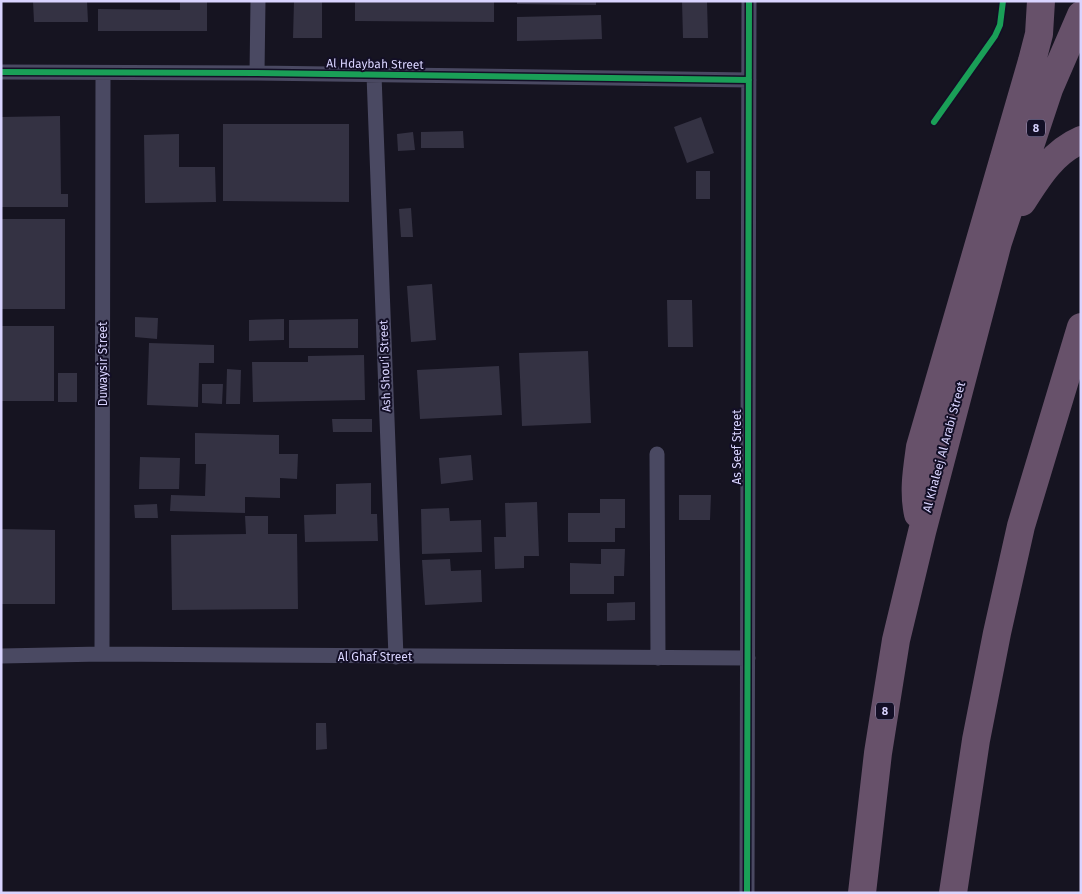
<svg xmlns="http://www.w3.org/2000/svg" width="1082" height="894" viewBox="0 0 1082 894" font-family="'Fira Sans',sans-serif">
  <rect width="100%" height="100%" fill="#161421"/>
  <!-- building -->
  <path fill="#343243" d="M33 1H87L88 22H34Z
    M180 1H207V31H98V9L180 10Z
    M294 1H322V38H293Z
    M355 1H494V22L355 21Z
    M517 1H596V5L517 4Z
    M682 1H707L708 38H683Z
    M601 15 602 39 517 41V17Z
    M60 116 61 194H68V207H1V117Z
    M701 117 714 153 687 163 674 127Z
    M223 124H349V202L223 201Z
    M463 131 464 148H421V132Z
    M413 132 415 150 398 151 397 134Z
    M179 134V167H215L216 202 145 203 144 135Z
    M696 171H710V199H696Z
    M411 208 413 237H401L399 209Z
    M1 219H65V309H1Z
    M432 284 436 340 411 342 407 286Z
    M667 300H692L693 347H668Z
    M135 317 158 318 157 339 135 337Z
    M284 319V340L249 341V320Z
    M358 319V348H289V320Z
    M1 326H54V401H1Z
    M149 343 214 345V363H199L198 407 147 405Z
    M588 351 591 423 522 426 519 353Z
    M364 355 365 400 253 402 252 362H308V356Z
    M499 366 502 415 420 419 417 370Z
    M227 369 241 370 240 404H226Z
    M58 373H77V402H58Z
    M202 384H223L222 404 202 403Z
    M332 419H372V432H333Z
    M195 433 279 435V454H298L297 479 280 478V498L245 497V513L170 511 171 495 205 496 206 464H195Z
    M471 455 473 480 441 484 439 458Z
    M140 457 180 458 179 489H139Z
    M371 483V514H377L378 541 305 542 304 515 336 514V484Z
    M679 495H711L710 520H679Z
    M600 499H625V528H615V542H568V513H600Z
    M537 502 539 556H524V568L495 569 494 537H506L505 503Z
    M157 504 158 518H135L134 505Z
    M449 508 450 521 481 520 482 552 422 554 421 509Z
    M245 516H268V534H297L298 609 172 610 171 535 246 534Z
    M1 529 55 530V604H1Z
    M601 549H625L624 576H614V594H570V563L601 564Z
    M450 559 451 571 481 570 482 602 425 605 422 560Z
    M635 602V620L607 621V603Z
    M316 723H326L327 749 316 750Z"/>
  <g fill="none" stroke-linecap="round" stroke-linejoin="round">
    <!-- street -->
    <path stroke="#4a4962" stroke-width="15" d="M1 72 257 73 749 80
      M257 73 258 1
      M374 75 396 657
      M657 454 658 658
      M102 654 103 73
      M1 656 102 654 748 658
      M747 893 749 1"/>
    <!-- highway -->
    <path stroke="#67516a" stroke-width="28" d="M1022 202C1038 177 1053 152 1081 140
      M918 514C913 491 917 469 920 447L1032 61 1039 34 1041 1
      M862 893 878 753 896 640 922 532 998 242 1049 89 1081 15
      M953 893 976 740 997 633 1021 526 1081 327"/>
    <!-- cycleway casing -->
    <g stroke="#130f26" stroke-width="9">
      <path id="cycleway" d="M1 72 257 73 749 80
        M934 122 995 36 1000 25 1003 1
        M747 893 749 1"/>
    </g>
    <!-- cycleway -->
    <use href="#cycleway" stroke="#1a9f57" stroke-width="6"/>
  </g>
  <g text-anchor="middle" stroke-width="4" stroke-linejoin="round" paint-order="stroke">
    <!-- shield labels -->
    <g fill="#130f26" stroke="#9e99be" stroke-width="1">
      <rect x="1027" y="119.5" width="18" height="17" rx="4"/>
      <rect x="876" y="702.5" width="18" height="17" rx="4"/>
    </g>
    <g font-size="11" font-weight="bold" fill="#d9d4ff">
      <text x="1036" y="132">8</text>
      <text x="885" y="715">8</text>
    </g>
    <!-- street labels -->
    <g font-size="12" fill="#d9d4ff" stroke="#130f26">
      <text transform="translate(375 64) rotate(1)" y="4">Al Hdaybah Street</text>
      <text transform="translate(103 364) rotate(-90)" y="4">Duwaysir Street</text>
      <text transform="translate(385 366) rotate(-92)" y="4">Ash Shou'i Street</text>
      <text transform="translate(737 447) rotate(-90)" y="4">As Seef Street</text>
      <text transform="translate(944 447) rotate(-75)" y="4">Al Khaleej Al Arabi Street</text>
      <text x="375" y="661">Al Ghaf Street</text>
    </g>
  </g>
  <!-- border -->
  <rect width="1082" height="894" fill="none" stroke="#d9d4ff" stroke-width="5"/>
</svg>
